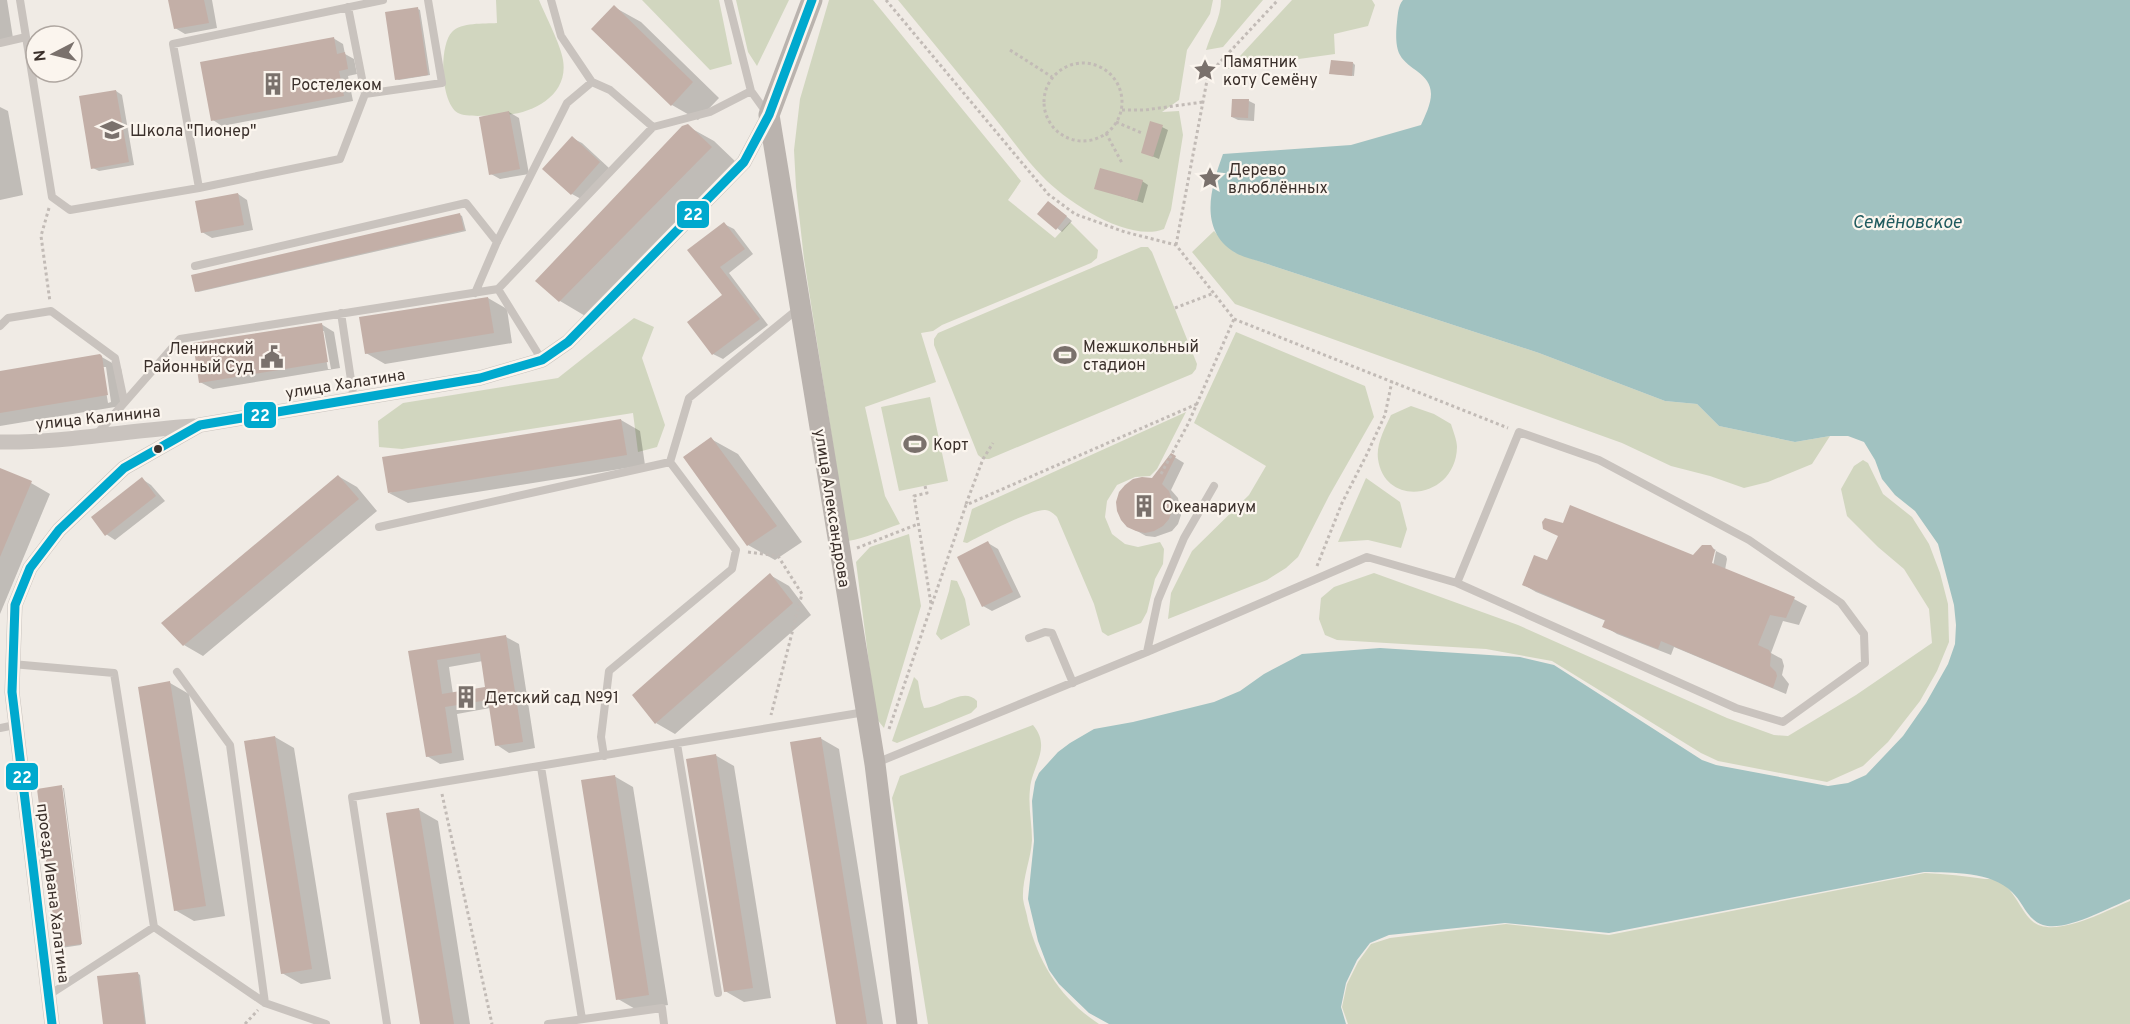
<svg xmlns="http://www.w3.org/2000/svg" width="2130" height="1024" viewBox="0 0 2130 1024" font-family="Overpass,sans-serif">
  <rect width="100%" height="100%" fill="#f0ebe5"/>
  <!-- green -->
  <path fill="#d1d6bf" d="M496 0H539C545 15 561 45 563 60 569 95 533 114 504 115 492 115 468 118 458 113 440 102 439 45 452 32 461 22 484 24 497 23Z
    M642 0H719L732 64 710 70Z
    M736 0H789L757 66 748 52Z
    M829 0H873L1021 181 1008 200 1055 238 1070 222 1098 250 1097 258 1091 263 942 325 933 331 921 333 936 382 865 407 885 496 900 524C882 530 866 538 848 541L804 259 796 187 794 150 800 99Z
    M898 0H1213L1210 14 1187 50 1179 100 1162 112 1179 111 1183 135 1171 210 1164 229C1129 243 1067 202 1043 177 1026 160 1012 139 997 121 964 80 931 40 898 0Z
    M1221 0H1263L1223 47 1206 50C1211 33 1221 18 1221 0Z
    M1292 0H1372L1375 5 1368 26 1334 34 1335 54 1228 69Z
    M1214 231 1234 252 1261 262 1539 353 1665 401 1697 404 1719 426 1795 442 1830 436 1812 464 1768 482 1744 488 1710 476 1671 466 1622 443 1235 304 1192 252Z
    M1141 247H1148L1152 252 1197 364 1196 369 1192 374 989 459H983L978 455 934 345V339L938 333Z
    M634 318 654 327 642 358 665 425 657 447 638 452 633 413 402 449 379 447 378 421 403 403 558 378Z
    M1236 332 1365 386 1374 417 1329 496 1298 557 1286 568 1267 580 1168 619 1171 593 1192 551 1249 495 1266 466 1194 423Z
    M930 397 948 481 899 491 881 407Z
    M1411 406 1434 414 1451 424C1453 431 1457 440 1457 447 1456 499 1385 509 1378 459 1376 444 1385 428 1391 415Z
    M1186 412 1157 469 1150 476 1135 477 1117 485 1107 501 1105 517 1112 534 1125 544 1138 547 1160 542 1164 549 1163 564 1155 579 1147 612 1141 623 1108 636 1102 632 1094 604 1057 517C1054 514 1050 510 1045 510 1032 509 980 536 967 543L963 542 972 509Z
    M1863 460 1868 463 1883 494 1912 517 1929 544 1940 573 1948 604 1949 642 1937 671 1920 701 1888 742 1863 766 1827 782 1718 761 1701 753 1552 661 1486 649 1337 640 1325 635 1319 619 1321 598 1334 587 1374 573 1518 625 1727 718 1774 735 1788 736 1856 695 1932 643 1929 609 1904 569 1878 547 1847 516 1841 489 1854 466Z
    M1366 478 1400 502 1407 529 1401 548 1368 540 1338 542Z
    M909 534 921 606 884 728 876 718 856 562 870 547Z
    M951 580 957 581 965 599 970 625 941 640 936 634 949 591Z
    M914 677 918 681 921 699 924 708C942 708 963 686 977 701V707L971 713 897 743 892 741Z
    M1033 725C1052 748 1032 765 1030 789 1028 806 1032 823 1032 840 1031 860 1022 878 1023 899 1024 906 1027 914 1028 921 1039 964 1061 999 1099 1024H928L892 798 900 776Z
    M1925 873C1946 874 1965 876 1985 879 1989 879 1995 879 1999 881 2013 888 2020 909 2031 920 2052 941 2107 910 2130 901V1024H1348L1342 1007 1347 984 1358 962 1371 944 1390 938 1506 924 1609 935Z"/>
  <!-- water -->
  <path fill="#a1c2c1" d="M1403 0H2130V899C2108 908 2066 932 2043 925 2027 920 2023 902 2012 892 1991 871 1953 873 1924 872L1609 933 1505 923 1389 935 1370 943 1357 960 1346 983 1341 1007 1346 1024H1109L1089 1013 1059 984 1049 970 1038 941 1028 899 1034 841 1032 801 1035 782 1039 773 1058 752 1070 743 1094 729 1133 722 1214 702 1240 691 1264 674 1302 654 1380 648 1520 657 1554 665 1702 760 1716 765 1828 786 1848 783 1866 775 1903 736 1926 703 1948 664 1955 644 1956 625 1954 605 1938 544 1915 511 1895 495 1882 479 1875 460 1864 442 1848 436H1830L1795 442 1719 426 1697 404 1665 401 1539 353 1261 262C1253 259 1242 257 1234 252 1198 229 1211 187 1223 154L1351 145 1421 125C1425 116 1431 104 1431 94 1431 73 1408 70 1400 55 1395 46 1396 31 1397 22 1398 14 1398 6 1403 0Z"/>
  <!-- shadow -->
  <path fill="#0003" fill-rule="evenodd" d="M0 0H7L13 38 0 40Z
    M170 0H212L217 28 185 34 175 28Z
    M614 7 641 22 719 98 698 120 672 105Z
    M418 9 420 10 430 75 399 80 396 79Z
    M333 38 343 44 345 54 354 59 357 74 348 76 353 101 222 126 213 120Z
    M1353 63 1355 65 1354 76 1334 74Z
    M116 91 122 95 134 165 99 171 93 168Z
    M1249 101 1255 104 1254 121 1238 120 1232 117Z
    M0 107 8 111 23 195 0 200Z
    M509 112 519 118 529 174 500 179 491 174Z
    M687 126 714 141 737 163 587 317 560 301 537 280Z
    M1162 127 1168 130 1159 159 1142 152Z
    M572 138 582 143 609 168 581 199 572 194Z
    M1142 181 1148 185 1143 203 1096 188Z
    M238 194 247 200 253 230 212 238 202 232Z
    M1054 206 1072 221 1062 232 1057 228Z
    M460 215 462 216 466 231 198 292 196 291Z
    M724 224 734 229 753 254 729 273 768 325 723 359 713 354 724 295 690 250Z
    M488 298 507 309 512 343 385 364 366 353Z
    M321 324 334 332 340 368 213 389 200 382ZM321 331H324L331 369H328Z
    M100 356 121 368 127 405 0 426V372ZM102 367H106L111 402 108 403Z
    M621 420 640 431 645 465 408 503 389 493Z
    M711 439 738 454 802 542 775 560 748 545Z
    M1171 455 1184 463 1171 490 1178 498 1181 515 1178 524 1172 531 1155 537 1146 536 1128 526 1152 479Z
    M0 470 31 483 50 494 0 614Z
    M338 476 357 487 377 511 203 656 184 645Z
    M142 479 151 485 165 501 115 540 106 534Z
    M988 543 998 549 1021 597 992 611 983 606Z
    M1708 546 1716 550 1712 554 1709 570 1712 571 1716 551 1726 556 1727 559 1725 570 1794 599 1807 606 1799 625 1783 621 1771 653 1782 659 1784 666 1782 675 1789 684 1786 694 1674 647 1671 655 1617 634 1604 626 1606 621 1536 592 1524 585 1548 562 1693 557Z
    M770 575 789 586 811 615 675 734 656 723Z
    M506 637 519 644 535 748 509 753 497 745 490 708 457 714 464 760 440 764 427 756 410 652ZM483 661 487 689 453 694 449 667Z
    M170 683 189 694 225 916 194 921 175 910Z
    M275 737 294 748 331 979 301 984 282 973Z
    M820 738 839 749 883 1024H837Z
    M715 755 734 766 771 998 744 1002 725 991Z
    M614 776 633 787 668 1005 637 1010 618 999Z
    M60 787 81 945 61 948 59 946Z
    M63 788H64L84 945Z
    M419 810 438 821 470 1024H421Z
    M137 973 140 975 146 1024H104Z"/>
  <!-- building -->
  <path fill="#c3afa7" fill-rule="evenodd" d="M168 0H204L209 23 174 29Z
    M614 5 693 82 671 106 591 29Z
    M418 7 428 75 395 80 385 12Z
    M334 37 337 54 345 52 348 69 339 71 344 96 211 121 200 62Z
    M1331 60 1353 62 1352 76 1329 74Z
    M116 90 129 162 91 169 79 96Z
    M1232 99H1249L1248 118 1231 117Z
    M509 111 520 169 489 175 479 117Z
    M1150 121 1163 125 1153 157 1141 153Z
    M688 124 712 147 559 302 535 281 682 126Z
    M572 136 600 162 571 195 542 169Z
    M1100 168 1143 180 1137 201 1094 189Z
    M238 193 244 225 201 233 195 201Z
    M1048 201 1067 216 1056 230 1037 214Z
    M460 213 464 230 195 292 191 275Z
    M724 222 745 249 720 267 760 319 712 355 687 322 722 295 687 250Z
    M488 297 494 333 365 354 359 317Z
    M322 323 328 362 199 383 193 343Z
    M100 354 102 356 108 395 0 413V371Z
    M621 419 627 455 388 493 382 457Z
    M711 437 777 526 747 546 683 457Z
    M1171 453 1176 456 1162 484 1169 491 1172 500V510L1169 519 1163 526 1154 531 1145 533 1136 531 1127 527 1121 520 1117 511 1116 502 1119 492 1125 485 1133 479 1142 477 1152 478Z
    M0 468 32 481 0 557Z
    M338 475 359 499 183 646 161 623Z
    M142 477 156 496 105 536 91 517Z
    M1570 505 1693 555 1702 545H1711L1715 551 1712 563 1795 597 1786 618 1770 615 1758 645 1769 650 1771 654 1770 666 1776 672 1777 676 1773 688 1661 641 1658 649 1602 627 1605 620 1522 585 1534 555 1547 560 1558 536 1543 529 1542 522 1545 518 1563 523Z
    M988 541 1013 592 982 607 957 557Z
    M770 573 793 603 655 724 632 695Z
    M506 635 523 742 495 746 488 700 445 707 452 753 426 757 408 651ZM480 653 485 687 442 694 437 660Z
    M170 681 206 906 174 911 138 687Z
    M275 736 312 969 281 974 244 741Z
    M821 737 867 1024H836L790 742Z
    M716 754 753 988 724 992 686 759Z
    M615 775 649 995 616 1000 581 780Z
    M62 785 82 944 57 947 37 789Z
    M419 808 454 1024H420L386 813Z
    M138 972 145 1024H103L97 976Z"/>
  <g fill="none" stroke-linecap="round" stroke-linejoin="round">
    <!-- path -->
    <path stroke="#c2bbb6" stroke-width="3" stroke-dasharray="3 3" stroke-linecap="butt" d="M886 0 1048 194 1075 214 1125 232 1176 245 1234 319 1508 428
      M1010 50 1052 77
      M1044 102a39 39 0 1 1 78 0a39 39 0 1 1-78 0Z
      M1122 110H1145L1203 102
      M1116 122 1142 133
      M1106 133 1122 163
      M49 208 41 236 50 302
      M1176 245 1208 75 1278 0
      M1175 308 1214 293
      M1161 474 1188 424 1234 319
      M925 486 927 493 914 496 931 604
      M966 504 983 459 993 443
      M857 548 918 524
      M748 552 778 556 802 594 771 715
      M1317 566 1342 503 1366 456 1385 415 1392 381
      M889 729 966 505 1197 404
      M442 794 492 1024
      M245 1024 258 1010"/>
    <!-- lane -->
    <path stroke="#c9c3be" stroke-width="8" d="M20 0 52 197 70 210 199 188 340 159 365 94 442 83 428 0
      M551 0 561 36 592 82 610 90 653 127
      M728 0 751 91
      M348 7 365 94
      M0 43 26 37
      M199 188 173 44 383 0
      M195 266 466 203 497 242
      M498 289 542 360
      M475 293 497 242 567 103 592 82
      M341 313 354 400
      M0 326 8 318 51 311 115 358 124 401
      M96 435 180 339 498 289 653 127 710 112 751 91 766 112
      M670 462 689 398 799 308
      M379 527 670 462 736 550 732 569 609 671 601 737 604 756
      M1029 638 1045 632 1052 633 1073 683
      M1147 652 1158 600 1184 538 1214 486
      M12 664 114 673 154 927 265 1003 326 1024
      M177 672 230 745 265 1003
      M0 728 15 725
      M677 744 718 993
      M876 763 1147 652 1367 557 1457 583 1736 708 1783 722 1865 663 1864 634 1841 603 1749 540 1599 460 1519 432 1457 583
      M541 767 582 1019
      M49 995 154 927
      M387 1024 352 797 865 712
      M548 1024 662 1008 664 1024"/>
    <!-- street -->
    <path stroke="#c9c3be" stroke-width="15" d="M0 442C65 443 129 430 194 426
      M52 1024 12 692 15 605 30 568 59 530 124 468 200 425 480 378 542 360 568 342 744 162 769 115"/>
    <!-- secondary -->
    <path stroke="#bab3ae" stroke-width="21" d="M812 0 769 115 875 764 907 1024"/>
    <!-- bus-1 casing -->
    <g stroke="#fbf5ee" stroke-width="14">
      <path id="bus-1" d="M52 1024 12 692 15 605 30 568 59 530 124 468 200 425 480 378 542 360 568 342 744 162 769 115 812 0"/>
    </g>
    <!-- bus-1 -->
    <use href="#bus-1" stroke="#00a9ce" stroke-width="9"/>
  </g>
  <!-- icons -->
  <defs>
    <g id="sight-bare" transform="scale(1.8)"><path d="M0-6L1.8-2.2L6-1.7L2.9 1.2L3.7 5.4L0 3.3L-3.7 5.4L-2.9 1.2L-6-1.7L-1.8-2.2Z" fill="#7a716c" stroke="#fbf5ee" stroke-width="2.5" paint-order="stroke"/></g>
    <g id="building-bare" transform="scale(1.8)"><path d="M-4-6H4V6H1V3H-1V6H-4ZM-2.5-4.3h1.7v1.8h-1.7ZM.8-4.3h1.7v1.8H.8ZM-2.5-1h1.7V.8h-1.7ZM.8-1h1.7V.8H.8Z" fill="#7a716c" stroke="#fbf5ee" stroke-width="2.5" paint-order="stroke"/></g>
    <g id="school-bare" transform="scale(1.8)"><path d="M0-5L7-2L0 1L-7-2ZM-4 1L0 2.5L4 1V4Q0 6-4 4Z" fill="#7a716c" stroke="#fbf5ee" stroke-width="2.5" paint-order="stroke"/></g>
    <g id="stadium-bare" transform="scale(1.8)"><path d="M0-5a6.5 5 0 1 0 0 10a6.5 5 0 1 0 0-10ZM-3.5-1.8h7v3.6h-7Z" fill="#7a716c" stroke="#fbf5ee" stroke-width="2.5" paint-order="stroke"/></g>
    <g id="civic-bare" transform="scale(1.8)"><path d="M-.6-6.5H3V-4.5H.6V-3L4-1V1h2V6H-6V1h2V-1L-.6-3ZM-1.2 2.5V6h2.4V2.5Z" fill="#7a716c" stroke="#fbf5ee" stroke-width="2.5" paint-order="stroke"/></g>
  </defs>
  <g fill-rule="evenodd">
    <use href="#sight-bare" x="1205" y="70"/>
    <use href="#building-bare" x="273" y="84"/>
    <use href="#school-bare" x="112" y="130"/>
    <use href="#sight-bare" x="1210" y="178"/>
    <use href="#stadium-bare" x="1065" y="355"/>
    <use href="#civic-bare" x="272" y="357"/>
    <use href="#stadium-bare" x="915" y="444"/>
    <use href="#building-bare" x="1144" y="506"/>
    <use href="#building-bare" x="466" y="697"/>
  </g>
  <!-- markers -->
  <circle fill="#3b302b" stroke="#fbf5ee" stroke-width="2" cx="158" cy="449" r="5"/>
  <g text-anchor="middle" stroke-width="4.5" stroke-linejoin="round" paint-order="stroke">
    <!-- poi labels -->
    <g font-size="16" fill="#3b302b" stroke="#fbf5ee" text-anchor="start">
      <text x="1223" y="67">Памятник<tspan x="1223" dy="18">коту Семёну</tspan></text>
      <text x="291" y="90">Ростелеком</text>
      <text x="130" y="136">Школа "Пионер"</text>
      <text x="1228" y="175">Дерево<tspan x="1228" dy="18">влюблённых</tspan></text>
      <text x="1083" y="352">Межшкольный<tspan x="1083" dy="18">стадион</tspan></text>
      <text x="254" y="354" text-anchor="end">Ленинский<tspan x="254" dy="18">Районный Суд</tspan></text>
      <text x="933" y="450">Корт</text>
      <text x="1162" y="512">Океанариум</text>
      <text x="484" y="703">Детский сад №91</text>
    </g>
    <!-- street labels -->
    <g font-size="16" fill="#3b302b" stroke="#fbf5ee">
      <text transform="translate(345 383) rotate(-9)" y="6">улица Халатина</text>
      <text transform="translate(98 417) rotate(-6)" y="6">улица Калинина</text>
      <text transform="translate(833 508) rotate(81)" y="6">улица Александрова</text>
      <text transform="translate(54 893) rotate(83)" y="6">проезд Ивана Халатина</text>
    </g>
    <!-- water labels -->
    <g font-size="18" font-style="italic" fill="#1f5a5e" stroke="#fbf5ee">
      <text x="1907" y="228">Семёновское</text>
    </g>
  </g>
  <g stroke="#fbf5ee" stroke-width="2">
    <rect x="676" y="200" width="34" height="29" rx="6" fill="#00a9ce"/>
    <rect x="243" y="401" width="34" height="28" rx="6" fill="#00a9ce"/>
    <rect x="5" y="762" width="34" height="29" rx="6" fill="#00a9ce"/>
  </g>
  <g font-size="16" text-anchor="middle" font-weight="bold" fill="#fff">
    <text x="693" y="220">22</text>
    <text x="260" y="421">22</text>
    <text x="22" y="783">22</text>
  </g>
  <!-- north arrow -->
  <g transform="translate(54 54) rotate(263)"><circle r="28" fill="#fbf5ee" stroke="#aea6a0" stroke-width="1.5"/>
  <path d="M0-4.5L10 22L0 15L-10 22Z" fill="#7a716c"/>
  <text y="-9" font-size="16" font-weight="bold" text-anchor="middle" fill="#3b302b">N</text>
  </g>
</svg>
